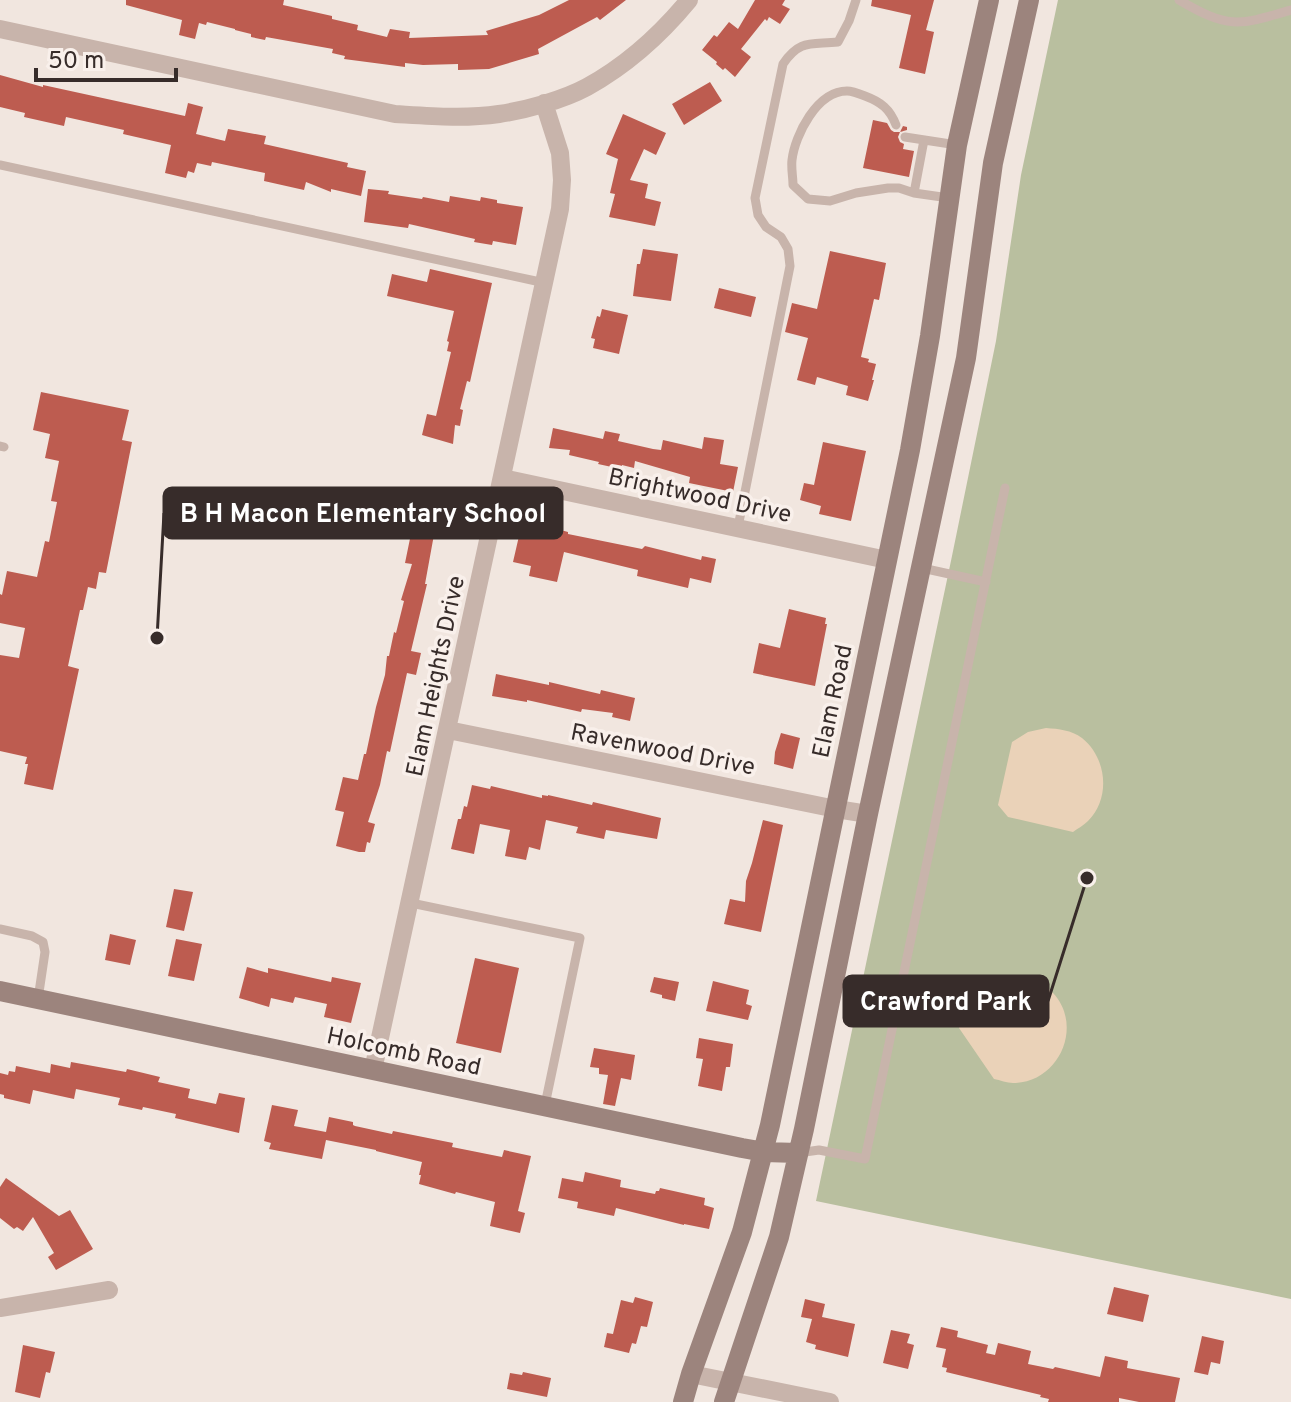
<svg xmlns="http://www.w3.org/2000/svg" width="1291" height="1402" viewBox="0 0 1291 1402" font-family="Overpass,sans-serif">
  <rect width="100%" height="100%" fill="#f1e6df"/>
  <!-- green -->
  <path fill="#b9bf9f" d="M1058 0H1291V1299L816 1201 952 556 996 341 1021 175Z"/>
  <!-- sand -->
  <path fill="#ead2b8" d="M1046 728C1059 729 1071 730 1082 738 1107 758 1111 798 1088 821 1084 825 1077 829 1073 832L1008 817 998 805 1012 742 1028 732Z
    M1021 975C1033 979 1044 983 1053 993 1084 1026 1059 1083 1013 1083 1007 1083 1000 1080 994 1079L959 1028 962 1013Z"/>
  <!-- building -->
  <path fill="#bd5c50" d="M126 0H284L283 5 332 16V19L358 25 357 30 387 37 390 29 410 32 409 38 488 35 486 31 539 15 569 0H626L600 20 597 17 538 49 539 54 489 69 458 70V64L423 65 405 63V67L344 59 345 56 332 53 333 49 266 37 265 40 251 37V34L235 30V29L207 22 206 25 199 23 195 39 179 35 182 20 126 5Z
    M755 0H785L782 5 790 9 780 24 769 17 767 21 765 19 741 49 751 57 735 77 725 68 723 70 716 64 717 62 702 50 714 35 717 37 729 22 738 29Z
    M872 0H934L926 30 934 32 925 74 899 68 911 15 871 6Z
    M0 75 43 87V85L185 116 188 103 203 107 196 134 225 141 228 129 266 136 264 144 348 163 347 167 366 171 361 196 331 189V192L306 182 304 190 264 181 265 173 212 162 211 166 197 163 194 173 188 171 186 178 165 173 171 145 123 134 124 130 66 117 64 126 24 117 25 113 0 107Z
    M710 82 722 101 684 125 672 104Z
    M623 114 666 133 656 155 644 149 630 180 648 184 645 198 661 202 655 226 609 217 615 194 610 193 618 159 606 154Z
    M873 120 887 123 891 130 894 132H900L903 126 907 127V130L900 132 898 137 900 142 904 144 903 149 914 151 909 177 863 168Z
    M368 189 389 191 388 194 422 199 423 197 449 202 450 196 480 201 481 197 497 200V203L523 207 516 245 493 241 492 245 474 242 475 239 409 224 408 228 364 222Z
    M643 249 678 254 671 301 633 296 637 264H640Z
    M830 251 886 263 879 300 874 299 861 357 869 359 868 362 876 364 872 380H874L868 401 846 395 848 386 817 377 815 385 797 380 808 338 785 332 792 303 817 309Z
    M430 269 492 283 470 382 467 381 460 409 463 410 460 426 455 425 453 444 422 435 427 414 436 416 451 352 447 351 449 342 447 341 454 311 387 296 392 274 427 282Z
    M719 288 756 297 751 317 714 308Z
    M602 309 628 315 619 354 593 348 595 339 591 338 597 316 600 317Z
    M41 392 129 410 122 440 132 442 106 573 99 572 96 589 88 587 83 610H80L68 666 79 669 53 790 24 784 28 764H25L27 757 0 751V655L19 658 25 628 0 623V594L2 595 7 571 37 577 45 541 49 542 57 502 51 501 59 461 45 458 50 434 33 430Z
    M553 428 603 439 605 431 620 434 618 441 653 449 661 450 663 440 702 449 704 437 724 440 720 464 738 467 733 492 689 483 690 477 635 461 634 468 622 465 621 469 598 464 599 462 569 455 570 450 549 448Z
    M823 442 866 451 851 521 819 514 821 506 800 500 804 483 814 485Z
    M522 523 557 529 568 532V534L642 549 645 546 701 560 702 556 716 559 711 583 690 578 688 588 637 576 638 570 564 552 557 582 529 576 531 566 513 562Z
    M413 524 435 529 425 584H427L411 651 421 653 416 675 407 673 390 752 387 751 380 785 368 822 375 824 370 843 367 842 365 852H359L336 846 344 812 335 810 343 777 358 780 364 754H366L376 707 385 675 387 656H389L394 632 396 633 404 601 401 600 412 564 405 563Z
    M789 609 826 618 825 624H827L815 686 753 673 759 643 780 648Z
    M496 674 549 685V682L600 694 601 690 635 698 630 721 612 717 613 713 582 709 581 712 527 700V702L492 696Z
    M781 733 800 738 793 769 774 764 775 752Z
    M472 785 490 789 491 786 542 798V795L548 796V795L592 805 593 802 661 818 657 839 606 830 604 839 576 833 578 827 546 820 540 850 529 847 526 860 505 856 510 830 480 824 474 854 451 849 458 819H461L464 806 467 807Z
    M763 820 783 825 761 932 724 924 730 899 745 902 746 881 752 863Z
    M174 889 193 892 184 931 166 927Z
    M110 934 136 940 130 965 105 960Z
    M176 939 202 944 194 981 168 976Z
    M475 958 519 968 501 1053 456 1043Z
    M247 967 268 973V968L331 982 332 977 361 983 351 1023 324 1017 327 1004 295 997 293 1003 271 998 269 1007 239 998Z
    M654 977 679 982 675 1001 662 998V995L650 992Z
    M713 981 749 990 746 1004 752 1006 748 1020 706 1011Z
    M699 1038 733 1044 730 1067H726L722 1091 698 1086 703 1059 696 1058Z
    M594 1048 635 1055 631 1080 621 1078 615 1106 603 1104 608 1075 599 1074V1068L590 1067Z
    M71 1062 126 1072 127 1069 160 1077 158 1082 190 1089 188 1098 216 1104 219 1093 245 1098 239 1133 175 1118 176 1114 143 1107 142 1110 118 1105 120 1098 76 1089 74 1099 33 1090 30 1104 4 1098V1095L0 1094V1073L8 1075 9 1071 15 1072 16 1066 50 1073 51 1064 70 1068Z
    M272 1105 298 1110 294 1126 326 1132 329 1117 353 1122V1125L355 1126 392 1134 393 1131 453 1143 452 1147 502 1157 504 1150 531 1156 518 1211 525 1213 520 1233 490 1226 495 1202 456 1192 455 1194 419 1184 421 1175H419L422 1162 376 1151V1150L326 1140 322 1159 269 1149 271 1143 264 1141Z
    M585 1172 621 1180 620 1187 655 1194 656 1191H659L660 1188 705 1198 704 1205 714 1208 709 1229 684 1224V1225L616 1208 614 1216 577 1208 578 1202 558 1198 562 1178 583 1182Z
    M6 1178 59 1216 70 1210 93 1249 56 1270 48 1257 54 1253 33 1217 23 1231 17 1227 14 1229 0 1218V1187Z
    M1114 1287 1149 1295 1143 1322 1107 1314Z
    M635 1297 653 1302 647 1327 641 1326 636 1344 632 1343 629 1353 604 1347 607 1333 613 1334 621 1300 633 1303Z
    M805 1299 825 1304 822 1317 855 1324 848 1357 815 1349 816 1345 806 1342 812 1319 801 1317Z
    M941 1327 958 1331 957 1337 988 1345 986 1353 995 1355 998 1343 1031 1351 1028 1364 1053 1369 1055 1367 1100 1377 1105 1356 1128 1361 1127 1368 1180 1378 1175 1402H1139L1119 1398V1402H1048L1049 1399 1040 1397 1041 1395 946 1372 947 1368 942 1367 946 1349 936 1347Z
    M891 1330 910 1334 907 1343 914 1345 908 1369 883 1363Z
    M1202 1336 1224 1341 1220 1364 1211 1362 1208 1375 1194 1372Z
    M23 1345 55 1352 50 1373 46 1372 40 1398 15 1392Z
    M523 1372 551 1378 547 1397 507 1389 510 1373 522 1375Z"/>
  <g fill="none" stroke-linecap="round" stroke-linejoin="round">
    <!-- lane -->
    <path stroke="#c8b4ab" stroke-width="9" d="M1179 0C1229 29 1237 26 1291 10
      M896 125C890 109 881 102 865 96 860 94 852 91 847 91 817 91 795 135 792 160 791 168 793 177 793 185L808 199 830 201 856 193 888 188H899L914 193 949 198
      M905 137 957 145
      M0 165 545 283
      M914 193 924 140
      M0 446 4 447
      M738 527 790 266 788 249 781 237 766 227 758 215 755 198 783 64C800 39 811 45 838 42L849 21 856 0
      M922 568 986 582
      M411 903 580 938 545 1105
      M0 929 32 936 43 942 45 952 38 999
      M798 1153 819 1150 865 1159 1005 488"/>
    <!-- street -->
    <path stroke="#c8b4ab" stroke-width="18" d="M0 29 395 114C429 116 465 119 499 114 526 110 563 100 587 87 625 66 661 34 689 0
      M502 478 887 560
      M448 730 836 809 868 814
      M373 1070 560 209 562 180 560 153 544 103
      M0 1308 109 1290
      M691 1374 830 1402"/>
    <!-- secondary -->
    <path stroke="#9c847d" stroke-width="20" d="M0 991 742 1148 764 1152 798 1153
      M683 1402 691 1374 742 1232 770 1125 910 450 930 336 957 145 989 0
      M724 1402 779 1237 804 1129 868 814 966 358 993 163 1029 0"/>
  </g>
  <g text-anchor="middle" stroke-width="7" stroke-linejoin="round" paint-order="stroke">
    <!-- street labels -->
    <g font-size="24" fill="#372c2a" stroke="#f9f0eb">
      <text transform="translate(700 495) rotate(12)" y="8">Brightwood Drive</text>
      <text transform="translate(435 676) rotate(-78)" y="8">Elam Heights Drive</text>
      <text transform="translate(832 701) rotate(-78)" y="8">Elam Road</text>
      <text transform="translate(663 749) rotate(11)" y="8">Ravenwood Drive</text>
      <text transform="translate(404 1051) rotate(12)" y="8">Holcomb Road</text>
    </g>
  </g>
  <!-- callouts -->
  <path fill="none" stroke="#372c2a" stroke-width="3" d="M157 638L164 513M1087 878L1048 1001"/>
  <g fill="#372c2a" stroke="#f9f0eb" stroke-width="3">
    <circle cx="157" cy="638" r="8"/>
    <circle cx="1087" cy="878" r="8"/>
  </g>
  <g fill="#372c2a" stroke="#372c2a" stroke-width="3">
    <rect x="164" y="488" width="398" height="50" rx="8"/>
    <rect x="844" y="976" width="204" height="50" rx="8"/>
  </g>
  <g font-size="26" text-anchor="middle" font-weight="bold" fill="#fff">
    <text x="363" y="522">B H Macon Elementary School</text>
    <text x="946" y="1010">Crawford Park</text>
  </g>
  <!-- scale -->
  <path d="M36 68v12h140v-12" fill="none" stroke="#372c2a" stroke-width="4"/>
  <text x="48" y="68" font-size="24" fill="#372c2a" stroke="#f9f0eb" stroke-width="6" paint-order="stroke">50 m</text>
</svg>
